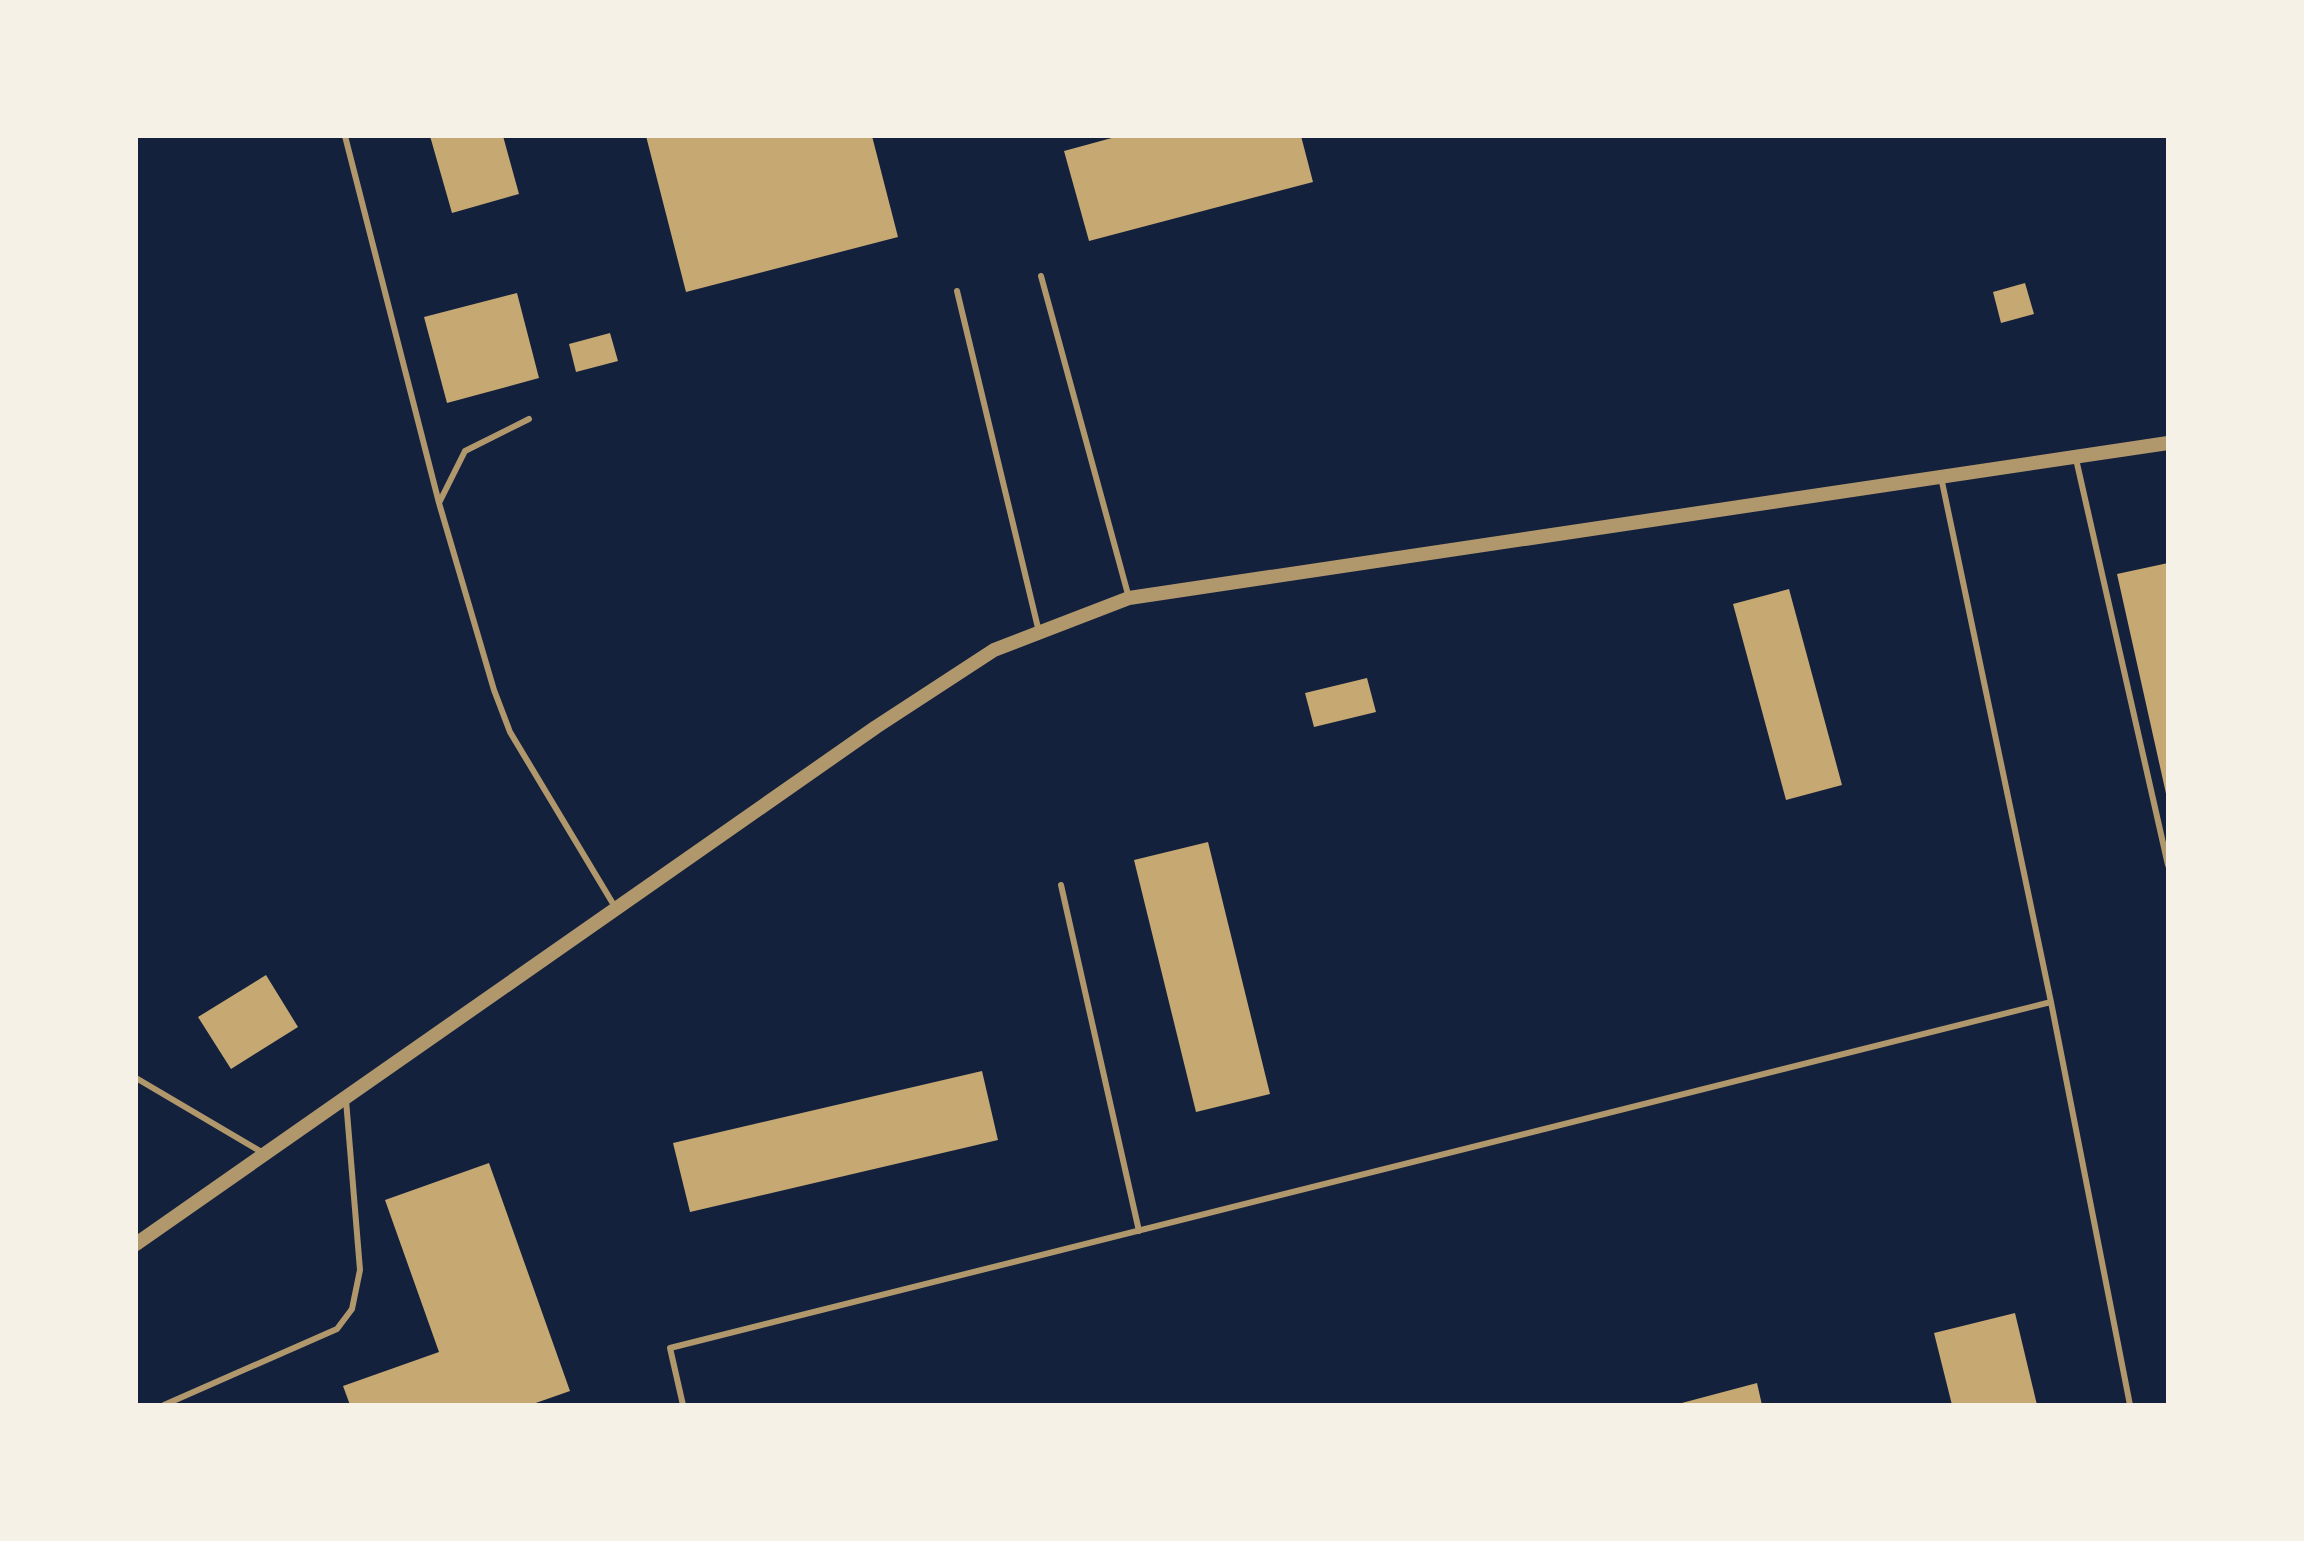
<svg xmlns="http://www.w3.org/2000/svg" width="2304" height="1541" viewBox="0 0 2304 1541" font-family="'Golos Text',sans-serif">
  <rect width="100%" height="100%" fill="#14213d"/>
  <!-- building -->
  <path fill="#c6a872" d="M430 136H503L519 194 452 213Z
    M646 136H872L898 237 686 292Z
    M1119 136H1301L1313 182 1089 241 1064 151Z
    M2025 283 2034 314 2001 323 1993 292Z
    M517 293 539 378 447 403 424 317Z
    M610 333 618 361 576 372 569 344Z
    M2168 563V798H2167L2117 574Z
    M1789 589 1842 785 1786 800 1733 604Z
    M1367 678 1376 712 1314 727 1305 693Z
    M1208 842 1270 1094 1196 1112 1134 860Z
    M266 975 298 1027 231 1069 198 1017Z
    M982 1071 998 1140 690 1212 673 1143Z
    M489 1163 570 1391 530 1405H350L343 1386 439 1352 385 1200Z
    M2015 1313 2037 1405H1952L1934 1333Z
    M1757 1383 1762 1405H1678V1404Z"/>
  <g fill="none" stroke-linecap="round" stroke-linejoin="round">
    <!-- service -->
    <path stroke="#b1986c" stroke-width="6" d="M345 136 439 503 465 451 529 419
      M1041 276 1129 598
      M957 291 1039 632
      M2076 459 2168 865
      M1941 477 2051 1002 2130 1405
      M439 503 494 690 510 732 615 907
      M1061 885 1139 1231
      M136 1078 265 1154
      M164 1405 337 1329 352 1309 360 1270 346 1100
      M683 1405 670 1348 2051 1002"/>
    <!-- tertiary -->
    <path stroke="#b1986c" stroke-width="14" d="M136 1244 876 727 994 650 1129 598 2168 443"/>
  </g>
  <!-- border -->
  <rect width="2304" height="1541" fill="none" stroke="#f6f1e7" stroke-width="276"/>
</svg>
